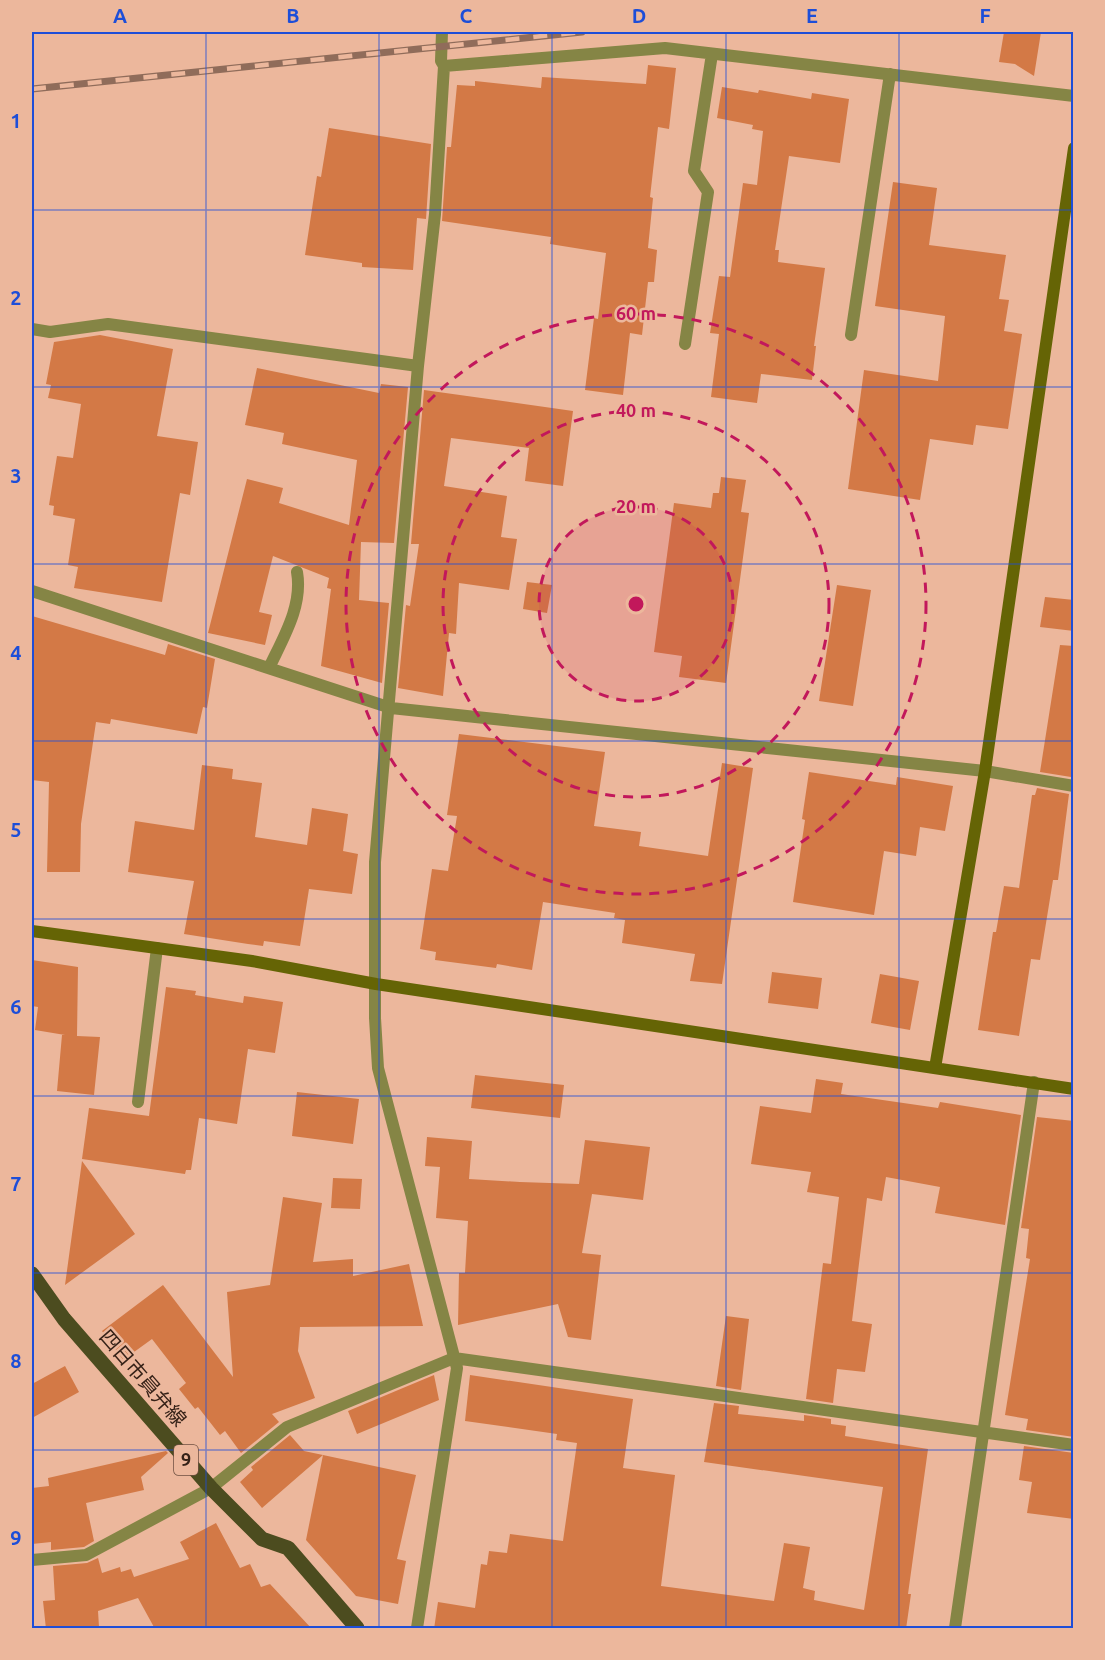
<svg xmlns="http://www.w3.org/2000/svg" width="1105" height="1660" viewBox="0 0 1105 1660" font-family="Ubuntu,'Noto Sans JP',sans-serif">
  <rect width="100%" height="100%" fill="#ecb79c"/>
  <!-- building -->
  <path fill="#d37946" d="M1004 32H1041L1034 76 1015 64 999 62Z
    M648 65 676 68 669 129 658 127 650 197 653 198 648 248 657 250 654 282H648L642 335 630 333 623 395 585 390 594 318 598 319 606 253 550 244 551 237 442 221 447 147H451L457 85 475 86V81L541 88 542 77 646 84Z
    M722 87 758 93 759 90 811 99 812 93 849 99 840 163 789 156 775 250H779L778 262 825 268 814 346H816L812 380 761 374 757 403 711 397 719 334 710 333 719 276 730 277 743 183 757 185 763 131 752 129 753 125 717 118Z
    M329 128 431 144 426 219 417 218 413 270 362 267V263L305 255 317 176 321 177Z
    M893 182 937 188 929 245 1006 255 999 299 1009 300 1004 331 1022 334 1008 429 976 425 973 445 930 439 920 500 848 489 864 370 938 381 945 316 875 306Z
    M100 335 173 349 157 436 198 442 190 495 180 493 162 602 74 588 78 567 68 565 75 519 53 515 54 506 49 505 57 456 73 458 81 404 48 398 51 385 46 384 54 342Z
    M257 368 379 393 381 384 408 387 394 543 361 542 359 600 389 603 382 683 321 666 331 589 327 588 329 578 273 556 259 612 272 615 265 645 208 633 247 479 283 488 279 503 349 525 357 460 282 444 284 433 245 425Z
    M424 390 573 411 563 486 525 481 529 448 451 438 444 486 507 496 501 537 517 539 509 590 459 583 456 634 449 633 443 696 398 688 406 605 410 606 419 544H411Z
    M721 477 746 480 741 512 749 513 726 683 679 677 682 656 654 652 674 503 711 508 713 493H719Z
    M527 582 552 585 547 613 523 609Z
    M837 585 871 590 853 706 819 701Z
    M1045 597 1074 600V631L1040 627Z
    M32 616 165 655 168 644 215 659 207 708 203 707 197 734 111 719 110 724 96 722 81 824 80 872H47L49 782 32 780Z
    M1060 645 1074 646 1071 777 1040 772Z
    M459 734 605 752 594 826 641 832 639 846 708 856 722 763 753 768 722 984 690 981 695 954 622 943 625 920 614 918 615 913 543 902 532 970 497 964 496 968 435 960 436 952 420 949 432 869 448 871 457 816 447 815Z
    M202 765 233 769 232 779 262 783 255 837 307 845 312 808 348 814 343 851 358 854 352 894 309 889 300 946 264 941 263 946 248 944 184 934 194 881 128 872 135 821 194 830Z
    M809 772 896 785 897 777 953 786 945 831 920 827 916 856 884 851 874 915 793 902 805 820 802 819Z
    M1037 788 1069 794 1058 880H1053L1040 960 1031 959 1019 1036 978 1030 993 932H996L1004 886 1019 888 1032 795H1035Z
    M32 960 78 967 77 1036 100 1037 94 1095 57 1091 62 1035H65L35 1030 38 1007 32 1006Z
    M772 972 822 978 818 1009 768 1003Z
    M880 974 919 981 910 1030 871 1023Z
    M166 987 196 991 195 995 243 1003 244 996 283 1002 275 1053 248 1049 237 1124 199 1118 191 1170H186L185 1174 82 1159 89 1108 149 1116Z
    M475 1075 564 1085 560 1118 471 1108Z
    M816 1079 843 1083 841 1094 938 1108 940 1102 1021 1115 1005 1225 935 1213 940 1187 886 1177 882 1201 867 1198 852 1321 872 1324 865 1372 837 1369 833 1403 806 1399 823 1263 831 1264 839 1197 807 1192 811 1172 751 1164 760 1106 811 1113Z
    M297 1092 359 1099 353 1144 292 1136Z
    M1037 1117 1074 1121V1437L1026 1430 1028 1419 1005 1415 1030 1259 1026 1258 1029 1229 1021 1228Z
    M427 1137 472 1141 469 1179 520 1182 579 1184 585 1140 650 1147 643 1200 592 1194 582 1253 601 1255 591 1340 568 1337 558 1304 458 1325 459 1273H465L468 1221 436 1218 440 1167 425 1166Z
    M82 1161 135 1234 65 1285Z
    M333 1178 362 1179 360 1209 331 1208Z
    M283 1197 322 1203 313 1262 353 1259V1276L409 1264 423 1326 300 1327 298 1351 315 1398 272 1414 279 1422 241 1453 225 1431 220 1435 198 1407 195 1409 179 1389 186 1383 152 1339 123 1360 102 1331 163 1285 233 1377 227 1292 270 1285Z
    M726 1316 749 1319 741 1390 716 1386Z
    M65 1366 79 1392 32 1418V1384Z
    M434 1375 439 1400 357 1434 348 1411Z
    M470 1375 633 1399 623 1468 675 1475 661 1586 774 1601 784 1543 810 1547 803 1588 815 1591 814 1600 864 1610 883 1487 704 1462 714 1403 739 1406 738 1414 804 1421V1415L831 1419V1424L846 1426 845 1436 928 1449 908 1594H911L906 1629H434L438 1602 475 1608 481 1564 487 1565 489 1551 507 1553 510 1534 563 1541 577 1443 556 1440 557 1434 465 1421Z
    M290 1435 304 1451 323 1455 262 1508 240 1482 253 1470 251 1467Z
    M1024 1446 1074 1453V1519L1027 1513 1032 1482 1019 1480Z
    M166 1451 168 1453 141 1477 144 1490 86 1503 94 1541 84 1547 51 1550V1542L32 1544V1488L49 1486 48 1478Z
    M323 1455 416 1475 397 1559 406 1561 398 1604 356 1596 306 1540Z
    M216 1523 240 1568 250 1564 261 1587 270 1584 312 1629H155L138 1598 98 1611 99 1627 46 1629 43 1601 55 1600 53 1566 87 1563 98 1558 102 1573 120 1567 121 1572 131 1569 134 1577 189 1559 180 1542Z"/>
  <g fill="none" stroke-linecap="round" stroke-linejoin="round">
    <!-- lane -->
    <path stroke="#858545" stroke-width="12" d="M211 1488 287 1427 454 1358"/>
    <!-- street -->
    <path stroke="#858545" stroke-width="12" d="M444 66 665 48 1074 96
      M32 329 50 332 108 324 418 366
      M851 335 890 74
      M685 344 708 192 694 171 712 54
      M32 591 391 708 985 771 1074 786
      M269 668C283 638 303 606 297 572
      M138 1102 157 948
      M454 1358 1074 1445
      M32 1560 86 1555 211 1488
      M417 1628 457 1368 378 1068 375 1018V862L418 366 435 214 444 66 441 61 442 32
      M955 1628 1034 1082"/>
    <!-- secondary -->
    <path stroke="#656405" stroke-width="12" d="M32 931 252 961 376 984 1074 1089
      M935 1068 985 771 1074 148"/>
    <!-- primary -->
    <path stroke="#4c4c1f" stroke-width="15" d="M32 1274 64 1319 211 1488 262 1539 288 1548 357 1628"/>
    <!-- rail casing -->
    <g stroke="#906c5a" stroke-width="7">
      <path id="rail" d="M32 89 582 32"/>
    </g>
    <!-- rail -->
    <use href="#rail" stroke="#ecb79c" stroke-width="4.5" stroke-dasharray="14" stroke-linecap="butt"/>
  </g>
  <!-- grid -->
  <path fill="none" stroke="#1d4ed8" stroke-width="1.5" stroke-opacity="0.55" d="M206 32V1628M379 32V1628M552 32V1628M726 32V1628M899 32V1628M32 210H1074M32 387H1074M32 564H1074M32 741H1074M32 919H1074M32 1096H1074M32 1273H1074M32 1450H1074"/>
  <!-- distance rings -->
  <circle cx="636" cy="604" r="97" fill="#c2185b" fill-opacity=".12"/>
  <g fill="none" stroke="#c2185b" stroke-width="3" stroke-dasharray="10 8">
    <circle cx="636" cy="604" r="97"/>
    <circle cx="636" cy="604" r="193"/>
    <circle cx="636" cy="604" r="290"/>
  </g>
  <g text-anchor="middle" stroke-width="5" stroke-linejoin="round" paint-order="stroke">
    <!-- shield labels -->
    <rect fill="#ecb79c" stroke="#6d4f40" stroke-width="1.5" x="174" y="1445" width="24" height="30" rx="4.5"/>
    <g font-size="18" font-weight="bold" fill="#362218">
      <text x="186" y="1466">9</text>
    </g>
    <!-- street labels -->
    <g font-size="20" fill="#362218" stroke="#ecb79c">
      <text transform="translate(143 1378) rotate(49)" y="7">四日市員弁線</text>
    </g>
  </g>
  <circle cx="636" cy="604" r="9" fill="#c2185b" stroke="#ecb79c" stroke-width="3"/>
  <g font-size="18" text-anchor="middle" font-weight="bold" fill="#c2185b" stroke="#ecb79c" stroke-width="5" stroke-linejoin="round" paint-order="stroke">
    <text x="636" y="320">60 m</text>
    <text x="636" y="417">40 m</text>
    <text x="636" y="513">20 m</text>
  </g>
  <!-- border -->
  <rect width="1105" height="1660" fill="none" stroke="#ecb79c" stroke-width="66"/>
  <rect x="33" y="33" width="1039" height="1594" fill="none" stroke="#1d4ed8" stroke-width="2"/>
  <g font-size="20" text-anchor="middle" font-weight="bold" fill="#1d4ed8">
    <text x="120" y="23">A</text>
    <text x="293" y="23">B</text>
    <text x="466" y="23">C</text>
    <text x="639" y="23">D</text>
    <text x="812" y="23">E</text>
    <text x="985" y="23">F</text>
    <text x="16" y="128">1</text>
    <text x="16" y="305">2</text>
    <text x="16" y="483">3</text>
    <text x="16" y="660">4</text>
    <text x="16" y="837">5</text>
    <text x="16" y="1014">6</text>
    <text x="16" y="1191">7</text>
    <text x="16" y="1368">8</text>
    <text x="16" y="1545">9</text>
  </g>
</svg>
